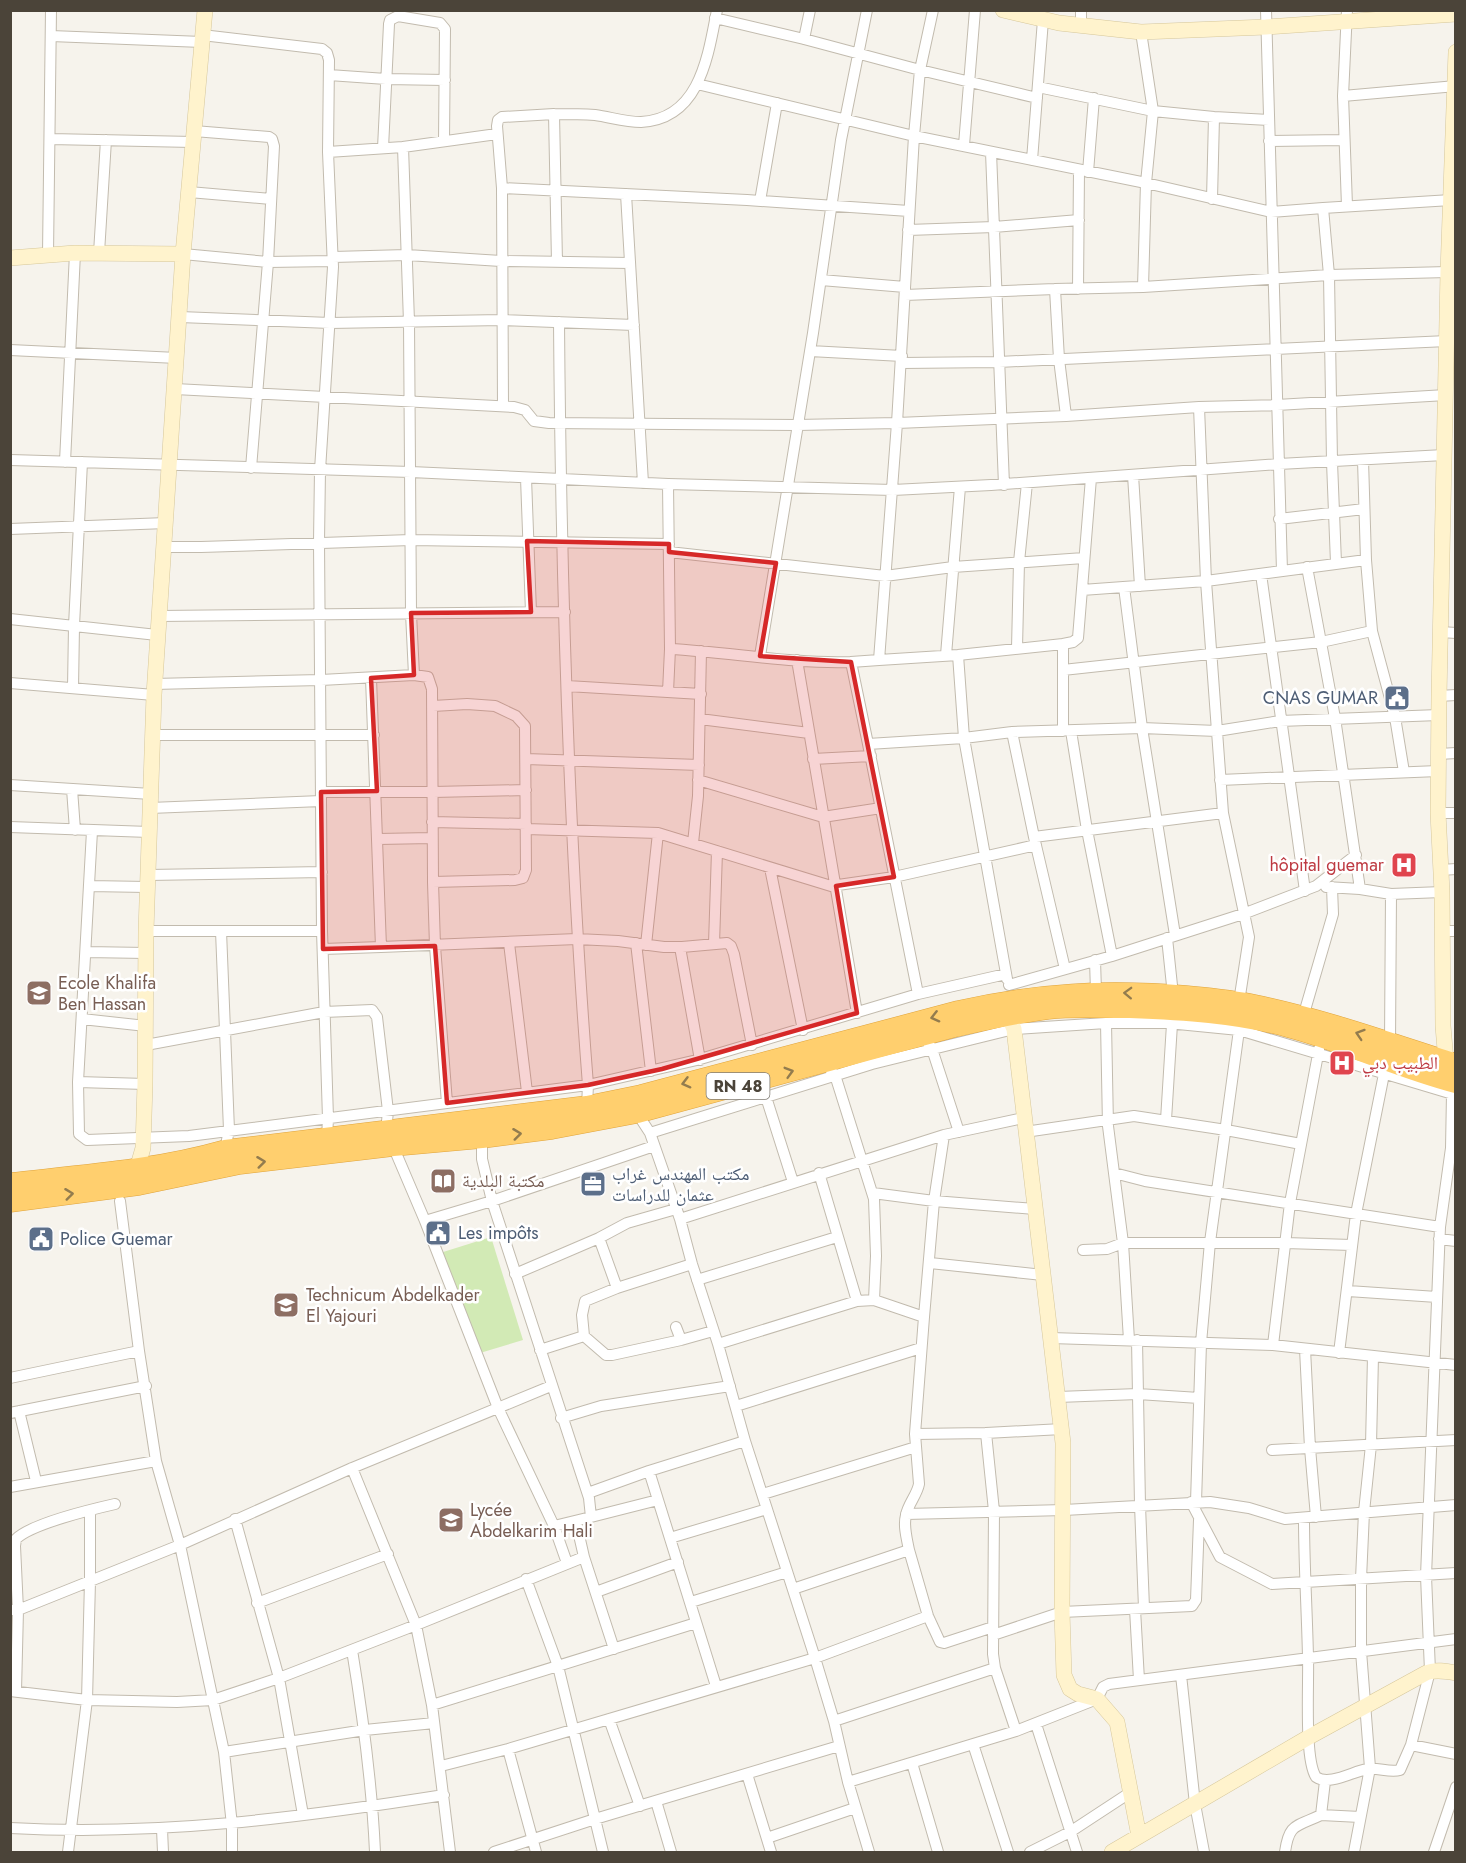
<svg xmlns="http://www.w3.org/2000/svg" width="1466" height="1863" viewBox="0 0 1466 1863" font-family="Jost,'Noto Naskh Arabic',sans-serif">
  <rect width="100%" height="100%" fill="#f6f3ec"/>
  <!-- green -->
  <path fill="#d2eab5" d="M491 1237 523 1340 480 1353 440 1253Z"/>
  <g fill="none" stroke-linecap="round" stroke-linejoin="round">
    <!-- street casing -->
    <g stroke="#c2bbae" stroke-width="12">
      <path id="street" d="M1266 10 1282 571
        M1347 10 1343 96 1347 206
        M715 18 804 39 920 70 1037 98
        M1081 25V10
        M1141 32 1153 111 1146 183 1143 287 1329 275 1448 272
        M202 35 322 49 327 53 329 60 328 152 333 267 320 470 319 542 322 931 328 1118 327 1139
        M51 36 202 42
        M804 39 810 10
        M329 75 386 79 445 80
        M697 84 914 136 1146 183 1271 212 1323 208 1329 275 1332 462 1336 563
        M1038 87 1153 111 1214 117 1269 120
        M1343 96 1456 86
        M554 114C567 114 581 114 595 115 610 117 625 122 641 122 700 119 708 56 717 10
        M194 131 269 137 272 139 274 146 268 262 251 468
        M50 139 193 142
        M1269 141 1344 140
        M964 145 975 10
        M403 147 497 134
        M383 148 389 24 390 20 398 16 440 23 445 29 444 141
        M991 152 1004 485
        M1032 160 1043 20
        M1088 172 1094 98
        M502 188 747 200 909 211
        M189 192 271 199
        M626 194 643 483
        M1212 199 1214 117
        M760 201 777 103
        M1323 208 1451 200
        M908 230 994 227 1079 220
        M99 253 106 140
        M48 254 51 10
        M183 254 268 262 333 261
        M333 257 407 255 501 261 630 263
        M821 280 905 287
        M1078 289 1079 170
        M905 295 1055 289
        M180 317 330 323 502 320 634 325
        M559 322C561 576 568 831 588 1085L587 1106
        M10 350 177 358
        M810 351 902 356
        M902 363 999 362 1447 341
        M175 389 514 407 525 410 534 421 549 423 797 425 897 423 914 136 920 70 933 10
        M503 406 502 188 497 126 498 120 502 117 554 114 557 262
        M1199 407 1206 581 1223 813 1249 937 1239 1002
        M1066 416 1059 359 1055 289 1143 287
        M10 460 411 472 668 484 893 490 991 485 1279 464 1444 455
        M1363 460 1366 560 1372 631
        M65 462 75 253
        M1133 475 1140 586
        M526 478 531 612
        M668 484 670 649 668 692
        M1279 519 1364 509
        M10 529 166 523
        M164 547H201L411 540 669 544
        M669 552 885 576 953 567 1084 558
        M1307 567 1335 718 1360 889
        M1261 574 1305 891
        M1124 587 1142 728 1175 935
        M1082 590 1206 581 1366 560
        M159 616 565 612
        M10 619 157 635
        M1441 632 1456 633
        M1063 644 1073 642 1078 638 1091 478
        M1017 648 1019 562 1027 483
        M670 649C730 652 791 664 851 662
        M946 655 960 487
        M958 655 964 738 1007 979
        M760 656 813 333 841 140 867 10
        M797 660 857 1013
        M879 660 851 662 868 744 964 738 1012 732 1142 728 1217 731 1280 721 1439 715
        M414 675 428 677 432 689 433 882 435 946 447 1103
        M10 683 154 695
        M154 684 321 680 414 675 411 613 409 322 403 147 328 152
        M567 686 701 694
        M73 688 74 626 82 462
        M1439 696 1456 695
        M433 706 467 704 495 706 516 716 525 726 526 870 523 878 515 880 433 882
        M700 719 809 733
        M1063 731V670
        M1071 731 1087 830 1112 956
        M1012 732 1034 837 1065 969
        M152 735H374
        M868 744 918 994
        M1439 754 1456 753
        M526 759 699 765
        M813 759 871 756
        M1404 772 1395 717 1372 631 1321 642 1063 670V644L958 655 879 660 897 423 1066 416 1199 407 1277 405 1446 395
        M698 780 823 817 881 808
        M1220 780 1438 771
        M10 785 151 794
        M72 789 75 830
        M321 792H433L526 790
        M150 808 321 801
        M1438 813H1456
        M432 822 526 824
        M10 827 149 832
        M526 829 658 833 831 886 894 877 1036 845
        M92 831 78 1082 79 1134 87 1140 189 1136 588 1085 697 1060 918 994 1006 974
        M1034 837 1223 813
        M378 839 432 838
        M693 843 698 796 701 651
        M770 868 803 1030
        M1441 870 1456 869
        M148 875 322 872
        M89 886 147 887
        M1326 887 1360 889 1391 894 1442 892
        M146 931H322
        M221 931 229 1130 225 1150
        M1442 931H1456
        M1167 938 1173 995
        M509 943 527 1092
        M636 943 651 1071
        M714 944 717 851
        M646 945 658 833
        M381 947 577 939 618 941 664 947H682L727 943 731 946 734 954 752 1045
        M680 947 700 1060
        M323 949 381 947 371 678
        M86 952 146 953
        M1095 960 1096 992
        M1009 985 1112 956 1243 914 1316 886 1356 855
        M1303 1017 1333 914 1332 887
        M82 1019 146 1026
        M1106 1023 1108 1126 1114 1173 1145 1181 1440 1227
        M928 1043 932 1049 959 1132
        M1390 1043 1391 894
        M146 1045 324 1012 372 1010 377 1017 388 1111 386 1132
        M831 1071 835 1075 874 1199 876 1256 874 1300
        M78 1082 145 1084
        M766 1097 793 1182
        M637 1113 650 1133 680 1219 692 1264 718 1344 745 1441 815 1658 834 1721 848 1782 869 1852
        M1166 1120 1172 1024
        M1025 1132 1134 1116 1226 1130 1301 1144
        M482 1133V1159L492 1201 589 1498 591 1517 554 1526
        M650 1133 872 1064 1014 1029 1106 1023H1168L1239 1030 1456 1095
        M393 1146 425 1221 498 1408 554 1526 567 1563
        M819 1173 857 1301
        M1114 1173 1123 1243 1129 1340
        M873 1193 934 1201 1035 1209
        M680 1219 944 1135 1023 1118
        M425 1221 492 1201 654 1146
        M599 1238 617 1288
        M1439 1239 1456 1241
        M1083 1250 1107 1249 1123 1243H1285L1352 1245
        M930 1263 1043 1275
        M692 1264 617 1288 585 1301 582 1315 584 1336 606 1355H612L681 1340 713 1331
        M515 1274 599 1238 627 1223 676 1209
        M697 1280 837 1237
        M1348 1291 1437 1297
        M924 1317 934 1201 944 1135
        M676 1327 681 1340
        M1051 1338 1273 1345 1456 1365
        M1137 1340 1140 1505 1144 1608
        M718 1344 857 1301 874 1300 924 1317 915 1434 919 1484C917 1495 908 1504 906 1515 903 1526 907 1539 909 1550
        M1273 1345 1290 1203 1319 1049
        M1305 1349 1310 1448 1316 1517
        M540 1350 584 1336
        M139 1351 156 1461 180 1545 224 1752 232 1825V1852
        M1339 1353 1356 1214 1384 1074
        M10 1378 139 1351 120 1201
        M1058 1397 1138 1394 1199 1398
        M736 1406 921 1348
        M19 1411 36 1481
        M10 1413 146 1386
        M561 1418 601 1406 730 1386
        M986 1433 994 1511 993 1654 995 1668 1016 1731
        M915 1434 986 1433 1062 1429
        M1272 1450 1456 1440
        M352 1468 416 1625 432 1705 450 1852
        M649 1471 716 1686
        M10 1487 156 1461
        M588 1493 649 1471 745 1441
        M763 1494 916 1447
        M1191 1502 1220 1557 1272 1584 1456 1573
        M1196 1502 1201 1343 1210 1242 1239 1030 1238 1025
        M906 1514 1064 1510 1210 1502 1249 1508 1285 1519 1456 1505
        M591 1517 658 1500
        M1304 1518C1304 1565 1307 1611 1308 1657 1309 1683 1304 1759 1316 1777 1329 1786 1352 1772 1367 1769 1378 1767 1389 1773 1400 1770L1411 1745 1430 1671 1426 1576 1440 1227 1451 1148 1452 1094
        M576 1522 584 1557 614 1649
        M670 1538 767 1509
        M526 1579 558 1666 603 1852
        M793 1589 909 1550 928 1616 940 1642 944 1643 993 1627
        M596 1592 678 1562
        M691 1602 787 1572
        M257 1603 388 1554
        M1135 1609 1139 1680
        M10 1610H18L180 1545 352 1468 551 1386
        M993 1635 1062 1612 1192 1606 1196 1600 1199 1520
        M352 1650C363 1717 372 1784 375 1852
        M1181 1675 1195 1804 1204 1852
        M10 1691 87 1700 177 1702 213 1700 279 1678 235 1519
        M16 1691 18 1610 15 1546 16 1539C31 1524 93 1509 115 1504
        M432 1705 696 1623
        M609 1719 640 1806
        M834 1721 995 1668
        M1036 1724 1077 1852
        M973 1744 1008 1852
        M1411 1745 1456 1754
        M508 1749 536 1852
        M224 1752 365 1730 434 1723
        M912 1763 938 1852
        M441 1766 508 1749 815 1658 928 1616
        M747 1774 771 1852
        M848 1782 1016 1731 1097 1699 1103 1687 1109 1684 1456 1639
        M656 1801 671 1852
        M303 1815 279 1678 416 1625 584 1557
        M1321 1815 1360 1817
        M10 1828C159 1836 298 1818 444 1795
        M162 1829 163 1852
        M767 1838 855 1808
        M68 1852 87 1700 90 1581V1510
        M494 1852 595 1819 839 1746
        M1030 1852 1070 1832 1131 1792
        M1285 1852C1289 1823 1296 1827 1321 1815L1325 1781
        M1354 1852 1370 1768 1361 1651V1579L1364 1512 1371 1445 1373 1356
        M1434 1852 1456 1787"/>
    </g>
    <!-- secondary casing -->
    <g stroke="#d6c79b" stroke-width="16">
      <path id="secondary" d="M1003 10 1059 23 1141 32 1266 27 1456 14
        M10 258 75 253 183 254
        M1007 1006 1008 1015 1014 1029 1063 1443 1062 1612 1064 1675 1070 1689 1078 1694 1097 1699 1117 1722 1139 1836
        M1444 1068 1446 1061 1443 1026 1442 892 1438 813 1439 696 1448 272 1456 52
        M138 1177 137 1169 143 1148 145 1084 146 931 154 695 183 254 205 10
        M1112 1852 1309 1737 1426 1673C1435 1669 1446 1671 1456 1673"/>
    </g>
    <!-- highway casing -->
    <g stroke="#e0a43c" stroke-width="21">
      <path id="highway" d="M10 1183C82 1175 155 1170 225 1150L587 1106 641 1095 958 1011C1038 993 1106 989 1188 996 1210 998 1233 1000 1255 1005 1323 1019 1390 1043 1456 1064
        M10 1202 139 1185 240 1164 393 1146 482 1138 552 1129 637 1113 954 1027C986 1020 1016 1013 1048 1009 1075 1006 1103 1008 1130 1008 1183 1010 1236 1013 1288 1027 1345 1042 1398 1068 1456 1083"/>
    </g>
    <!-- street -->
    <use href="#street" stroke="#fff" stroke-width="10"/>
    <!-- secondary -->
    <use href="#secondary" stroke="#fff3cd" stroke-width="15"/>
    <!-- highway -->
    <use href="#highway" stroke="#ffcf6e" stroke-width="20"/>
  </g>
  <!-- one-way arrows -->
  <defs><path id="oneway-chevron" d="M-2-3.5L2.5 0L-2 3.5" fill="none" stroke-width="1.6" stroke-linecap="round" stroke-linejoin="round" transform="scale(1.5)"/></defs>
  <g stroke="#937c4e">
    <use href="#oneway-chevron" transform="translate(1128 993) rotate(-178)"/>
    <use href="#oneway-chevron" transform="translate(935 1017) rotate(166)"/>
    <use href="#oneway-chevron" transform="translate(1360 1034) rotate(-162)"/>
    <use href="#oneway-chevron" transform="translate(789 1072) rotate(-16)"/>
    <use href="#oneway-chevron" transform="translate(686 1083) rotate(165)"/>
    <use href="#oneway-chevron" transform="translate(517 1134) rotate(-7)"/>
    <use href="#oneway-chevron" transform="translate(261 1162) rotate(-7)"/>
    <use href="#oneway-chevron" transform="translate(69 1194) rotate(-7)"/>
  </g>
  <!-- marked area -->
  <path fill="#d62828" fill-opacity="0.2" stroke="#d62828" stroke-width="4.5" stroke-linejoin="round" d="M527 541 669 544V552L776 563 760 656 851 662 894 877 836 886 857 1013 662 1069 588 1085 447 1103 435 946 323 949 321 792 377 791 371 678 414 675 411 613 531 612Z"/>
  <!-- icons -->
  <defs>
    <g id="civic-square" transform="scale(1.35)"><rect x="-9" y="-9" width="18" height="18" rx="4" fill="#5c6f8a" stroke="#fff"/><path d="M-.6-6.5H3V-4.5H.6V-3L4-1V1h2V6H-6V1h2V-1L-.6-3ZM-1.2 2.5V6h2.4V2.5Z" fill="#fff"/></g>
    <g id="hospital-square" transform="scale(1.35)"><rect x="-9" y="-9" width="18" height="18" rx="4" fill="#e0444e" stroke="#fff"/><path d="M-5-5h3v3.5h4V-5h3V5h-3V1.5h-4V5h-3Z" fill="#fff"/></g>
    <g id="school-square" transform="scale(1.35)"><rect x="-9" y="-9" width="18" height="18" rx="4" fill="#8d6e63" stroke="#fff"/><path d="M0-5L7-2L0 1L-7-2ZM-4 1L0 2.5L4 1V4Q0 6-4 4Z" fill="#fff"/></g>
    <g id="library-square" transform="scale(1.35)"><rect x="-9" y="-9" width="18" height="18" rx="4" fill="#8d6e63" stroke="#fff"/><path d="M-6-4Q-3-5.5-.7-3.5V5Q-3 3-6 4ZM6-4Q3-5.5 .7-3.5V5Q3 3 6 4Z" fill="#fff"/></g>
    <g id="office-square" transform="scale(1.35)"><rect x="-9" y="-9" width="18" height="18" rx="4" fill="#5c6f8a" stroke="#fff"/><path d="M-6-3h4V-5.5h4V-3h4V5H-6ZM-1-4.5V-3h2v-1.5ZM-6 0V1H6V0Z" fill="#fff"/></g>
  </defs>
  <g fill-rule="evenodd">
    <use href="#civic-square" x="1397" y="698"/>
    <use href="#hospital-square" x="1404" y="865"/>
    <use href="#school-square" x="39" y="993"/>
    <use href="#hospital-square" x="1342" y="1063"/>
    <use href="#library-square" x="443" y="1181"/>
    <use href="#office-square" x="593" y="1184"/>
    <use href="#civic-square" x="438" y="1233"/>
    <use href="#civic-square" x="41" y="1239"/>
    <use href="#school-square" x="286" y="1305"/>
    <use href="#school-square" x="451" y="1520"/>
  </g>
  <g text-anchor="middle" stroke-width="5" stroke-linejoin="round" paint-order="stroke">
    <!-- shield labels -->
    <rect fill="#fff" stroke="#817c74" stroke-width="1.5" x="706.5" y="1073" width="63" height="26" rx="4.5"/>
    <g font-size="16" font-weight="bold" fill="#4b4439">
      <text x="738" y="1092">RN 48</text>
    </g>
    <!-- service labels -->
    <g font-size="18" fill="#4e5e75" stroke="#fff" text-anchor="start">
      <text x="1378" y="704" text-anchor="end">CNAS GUMAR</text>
      <text x="612" y="1180">مكتب المهندس غراب<tspan x="612" dy="21">عثمان للدراسات</tspan></text>
      <text x="458" y="1239">Les impôts</text>
      <text x="60" y="1245">Police Guemar</text>
    </g>
    <!-- health labels -->
    <g font-size="18" fill="#be3a42" stroke="#fff" text-anchor="end">
      <text x="1384" y="871">hôpital guemar</text>
      <text x="1362" y="1069" text-anchor="start">الطبيب دبي</text>
    </g>
    <!-- education labels -->
    <g font-size="18" fill="#785e54" stroke="#fff" text-anchor="start">
      <text x="58" y="989">Ecole Khalifa<tspan x="58" dy="21">Ben Hassan</tspan></text>
      <text x="462" y="1187">مكتبة البلدية</text>
      <text x="306" y="1301">Technicum Abdelkader<tspan x="306" dy="21">El Yajouri</tspan></text>
      <text x="470" y="1516">Lycée<tspan x="470" dy="21">Abdelkarim Hali</tspan></text>
    </g>
  </g>
  <!-- border -->
  <rect width="1466" height="1863" fill="none" stroke="#4b4439" stroke-width="24"/>
</svg>
